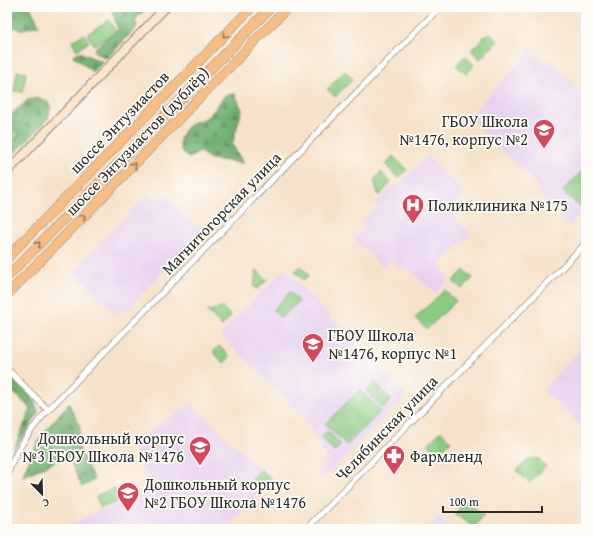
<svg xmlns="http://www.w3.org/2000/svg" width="593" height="536" viewBox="0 0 593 536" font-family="'Gentium Book Plus',serif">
  <defs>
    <pattern id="forest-firs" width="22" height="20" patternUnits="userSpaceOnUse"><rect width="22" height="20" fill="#6fae6f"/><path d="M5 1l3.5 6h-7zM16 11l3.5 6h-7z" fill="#5b8e5b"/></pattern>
  </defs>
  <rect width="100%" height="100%" fill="#fdfcf7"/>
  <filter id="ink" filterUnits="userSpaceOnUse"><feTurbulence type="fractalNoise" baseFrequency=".025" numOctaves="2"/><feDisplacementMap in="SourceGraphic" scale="8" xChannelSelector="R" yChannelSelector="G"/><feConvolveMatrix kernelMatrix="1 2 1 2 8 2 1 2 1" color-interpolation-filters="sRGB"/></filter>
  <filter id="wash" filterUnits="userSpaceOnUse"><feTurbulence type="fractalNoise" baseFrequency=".012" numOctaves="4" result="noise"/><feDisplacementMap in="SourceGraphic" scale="16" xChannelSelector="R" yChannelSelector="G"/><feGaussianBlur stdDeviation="0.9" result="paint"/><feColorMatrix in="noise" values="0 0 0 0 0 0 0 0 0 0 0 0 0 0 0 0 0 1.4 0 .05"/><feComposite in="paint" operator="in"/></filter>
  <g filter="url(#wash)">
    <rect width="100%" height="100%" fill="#f6e2ca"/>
    <!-- built -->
    <path fill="#e7d2ef" d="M531 50 542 62 546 58 586 96V209L569 226 546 203 535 183 469 117Z
      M427 156 462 190 459 193 463 196 448 210 471 234 439 266 449 278 436 294 407 268 391 262 383 268 354 239 366 227 362 223 377 207 374 204 393 184 397 187Z
      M144 197 166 198 202 230 127 310 117 314 74 272Z
      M285 269 406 395 323 480 317 473 328 461 305 419 220 334Z
      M582 348 586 364V430L542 390Z
      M190 404 261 470 251 479 263 491 227 529H64L63 527 150 490 135 449 136 446 148 432Z
      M438 517 441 518 454 529H426Z"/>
    <!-- green -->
    <path fill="#8aca81" stroke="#5a7a56" d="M109 20 116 32 94 45 87 34Z
      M489 32 498 41 480 59 471 50Z
      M84 34 89 42 77 50 72 41Z
      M465 56 474 65 466 74 456 65Z
      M17 71 26 72 23 92 14 91Z
      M345 71 353 79 335 97 327 89Z
      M10 126 20 134 10 146 7 144V129Z
      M393 156 407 170 398 178 385 164Z
      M586 167V199L579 206 563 191Z
      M381 172 391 182 379 196 374 180Z
      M300 266 309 275 303 280 295 272Z
      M256 269 267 280 257 289 254 287Z
      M464 270 473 278 462 289 453 281Z
      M445 290 456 301 427 329 415 318Z
      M290 292 299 301 281 318 273 310Z
      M223 308 231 316 222 326 207 311Z
      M219 346 230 357 224 363 213 352Z
      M375 382 391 399 383 408 366 391Z
      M360 390 381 411 347 445 325 424Z
      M328 431 341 445 334 451 321 437Z
      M441 431 451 441 438 454 428 444Z
      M528 459H539L546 466 530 483 517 471Z
      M261 470 273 481 263 491 251 479Z
      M114 488 119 501 101 508 96 496Z
      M465 501 484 515 474 527 455 514Z"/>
    <!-- forest -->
    <path fill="url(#forest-firs)" stroke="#4d6c4d" d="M7 7H30L39 25 20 30 10 25 7 16Z
      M111 7H147L135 20 137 27 107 58 96 53 94 50 96 47 118 30Z
      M79 52 103 62 93 72 73 56Z
      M235 94 242 110 232 144 243 163 211 159 200 152 189 158C174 149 179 132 192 123 196 120 201 121 204 119 212 115 220 102 225 95Z
      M39 98 47 101 51 105 48 119 7 161V155L11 150 7 144 10 146 20 134 10 126 7 129V118L28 100Z
      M7 375C19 386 36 397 38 413L7 464 31 409 7 386Z
      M69 404 80 427 78 447 94 480 82 487 68 456 23 476C34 443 45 429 69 404Z"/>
  </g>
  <g filter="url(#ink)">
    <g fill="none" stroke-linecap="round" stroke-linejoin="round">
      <!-- street casing -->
      <g stroke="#90867a" stroke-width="7">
        <path id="street" d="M7 369 48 410
          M7 476C14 451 31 429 48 410L440 7
          M306 529 586 243"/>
      </g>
      <!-- secondary casing -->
      <g stroke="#90867a" stroke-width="10">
        <path id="secondary" d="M7 172 166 7"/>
      </g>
      <!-- primary casing -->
      <g stroke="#90867a" stroke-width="10">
        <path id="primary" d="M7 258 252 7
          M7 277 271 7
          M7 295 288 7"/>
      </g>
      <!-- street -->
      <use href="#street" stroke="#fff" stroke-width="5.5"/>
      <!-- secondary -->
      <use href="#secondary" stroke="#fbe5cf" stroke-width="8"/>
      <!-- primary -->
      <use href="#primary" stroke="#f6be87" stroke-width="9"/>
    </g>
    <!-- one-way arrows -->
    <defs><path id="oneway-chevron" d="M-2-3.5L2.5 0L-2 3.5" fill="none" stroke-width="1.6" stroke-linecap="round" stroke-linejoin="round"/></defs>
    <g stroke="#907459">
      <use href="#oneway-chevron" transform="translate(225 35) rotate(134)"/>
      <use href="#oneway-chevron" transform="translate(134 165) rotate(-45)"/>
      <use href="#oneway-chevron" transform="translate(83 217) rotate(-46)"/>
      <use href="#oneway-chevron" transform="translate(38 244) rotate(-46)"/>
    </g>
  </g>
  <!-- icons -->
  <defs>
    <g id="school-pin" transform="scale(1.15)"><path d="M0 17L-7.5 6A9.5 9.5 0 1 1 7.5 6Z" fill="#d1495b" stroke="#fdfcf7"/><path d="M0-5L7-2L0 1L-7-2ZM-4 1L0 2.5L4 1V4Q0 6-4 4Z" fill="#fff"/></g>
    <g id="hospital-pin" transform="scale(1.15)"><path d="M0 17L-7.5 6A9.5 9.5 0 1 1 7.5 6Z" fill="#d1495b" stroke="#fdfcf7"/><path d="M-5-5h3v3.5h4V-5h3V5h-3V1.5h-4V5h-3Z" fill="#fff"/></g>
    <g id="pharmacy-pin" transform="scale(1.15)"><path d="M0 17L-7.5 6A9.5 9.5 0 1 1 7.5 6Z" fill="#d1495b" stroke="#fdfcf7"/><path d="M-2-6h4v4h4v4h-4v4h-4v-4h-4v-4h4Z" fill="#fff"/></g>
  </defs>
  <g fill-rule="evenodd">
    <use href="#school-pin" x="544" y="130"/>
    <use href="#hospital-pin" x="413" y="205"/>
    <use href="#school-pin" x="313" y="344"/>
    <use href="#school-pin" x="200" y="447"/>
    <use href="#pharmacy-pin" x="394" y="456"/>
    <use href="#school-pin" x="128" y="493"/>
  </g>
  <g text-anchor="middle" stroke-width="3.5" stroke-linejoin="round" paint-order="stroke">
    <!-- poi labels -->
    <g font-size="16" fill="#2b2b2b" stroke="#fdfcf7" text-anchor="start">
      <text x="528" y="127" text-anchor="end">ГБОУ Школа<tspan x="528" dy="18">№1476, корпус №2</tspan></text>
      <text x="428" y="211">Поликлиника №175</text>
      <text x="328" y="341">ГБОУ Школа<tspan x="328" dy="18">№1476, корпус №1</tspan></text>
      <text x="184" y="444" text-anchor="end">Дошкольный корпус<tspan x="184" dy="18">№3 ГБОУ Школа №1476</tspan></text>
      <text x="410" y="462">Фармленд</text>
      <text x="144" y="490">Дошкольный корпус<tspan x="144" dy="18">№2 ГБОУ Школа №1476</tspan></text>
    </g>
    <!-- street labels -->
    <g font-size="16" fill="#2b2b2b" stroke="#fdfcf7">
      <text transform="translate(119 122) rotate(-46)" y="6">шоссе Энтузиастов</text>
      <text transform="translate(137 141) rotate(-46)" y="6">шоссе Энтузиастов (дублёр)</text>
      <text transform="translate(221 213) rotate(-46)" y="6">Магнитогорская улица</text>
      <text transform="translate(386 428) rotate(-46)" y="6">Челябинская улица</text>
    </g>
  </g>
  <!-- margin -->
  <rect width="593" height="536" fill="none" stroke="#fdfcf7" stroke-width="24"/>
  <!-- north arrow -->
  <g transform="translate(42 494) rotate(157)" stroke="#fdfcf7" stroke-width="3" paint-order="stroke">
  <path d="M0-3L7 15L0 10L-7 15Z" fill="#2b2b2b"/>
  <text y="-6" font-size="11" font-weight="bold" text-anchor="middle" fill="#2b2b2b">С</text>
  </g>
  <!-- scale -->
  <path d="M443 506v6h99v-6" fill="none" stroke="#2b2b2b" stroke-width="2"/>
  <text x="449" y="506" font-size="12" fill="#2b2b2b" stroke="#fdfcf7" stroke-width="3" paint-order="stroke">100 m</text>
</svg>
